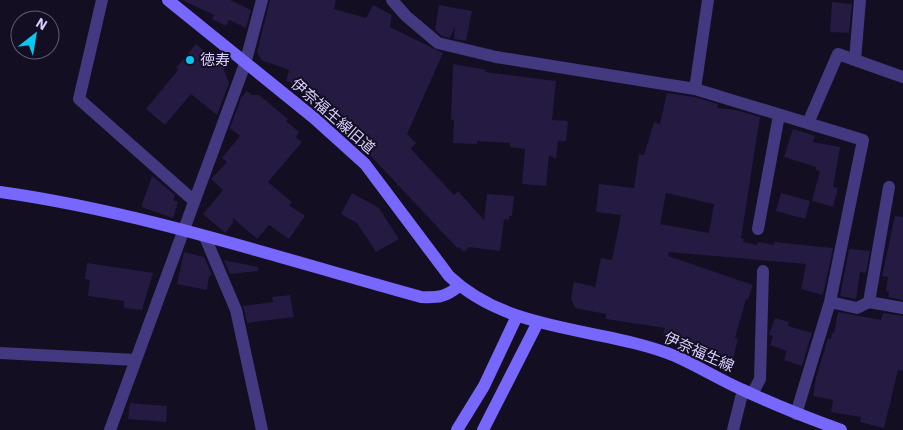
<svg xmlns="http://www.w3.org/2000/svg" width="903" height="430" viewBox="0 0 903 430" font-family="'IBM Plex Sans','Noto Sans JP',sans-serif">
  <rect width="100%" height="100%" fill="#130e21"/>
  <!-- building -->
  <path fill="#251a42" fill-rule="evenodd" d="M182 0H230L251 10 246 28 229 20 226 26 212 19 214 15Z
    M270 0H336L334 9 366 18 373 5 392 15 390 27 443 53 407 134 416 143 411 149 454 195 458 191 484 220 487 194 514 196 512 216H509V220L504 219 500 251 469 247 464 252 459 247 457 248 340 123 317 95 312 94 313 89 286 81 289 70 261 60 257 52Z
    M832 2 852 4 849 33 830 32Z
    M439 5 472 11 466 41 454 39 455 26 450 38 442 36 435 30Z
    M196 44 222 65 229 83 217 115 191 94 165 125 146 109 178 70 176 68Z
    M453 64 486 70 485 72 556 81 552 120 568 121 566 141H558L556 159 549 155 546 186 522 184 525 149 510 147V143L477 141V144L453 143 454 120H451Z
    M247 91 252 95H259L288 119 286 121 299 132 296 137 302 142 268 182 292 202 289 205 305 216 289 239 269 225 257 239 233 218V223L225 233 203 214 223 190 211 179 227 162 222 158 240 136 230 128 241 98Z
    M667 93 694 97 718 104 717 108 736 110 760 117 741 238 744 239 743 242 757 245 758 242 774 245V242L833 248 823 295 801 289 806 264 669 252 668 256 753 285 748 299H746L735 338 738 339 732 363 718 360 719 355 700 350 663 335 665 328 606 319V314L575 308 571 299 574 282 595 287 601 258 612 260 621 215 596 212 599 184 634 188 639 154 644 155 654 122 660 124ZM666 193 714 204 709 233 660 224Z
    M793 129 815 136 813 142 840 147 833 187 838 188 833 207 812 201 820 171 816 170V167L784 157Z
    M152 176 175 195 173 200 178 202 173 218 141 207Z
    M352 193 379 208 399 239 376 252 357 223 341 214Z
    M781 193 810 201 805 219 776 211Z
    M895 216 903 217V300L888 297 889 292 886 291 888 277 882 276Z
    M849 249 870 251 866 273 860 272 856 299 840 296Z
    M184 252 204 257 212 275 209 276 207 290 177 284Z
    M224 260 258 267V271L230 274Z
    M87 263 153 273 142 310 124 308V301L88 296 90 280 85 279Z
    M290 295 294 317 247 323 243 306 273 302 272 297Z
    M838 312 881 320 883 313 903 316V371L898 370 884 428 860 422 861 417 831 412 833 400 813 396 816 378 828 338 831 339 832 333H834Z
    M775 318 789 322 788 326 812 333 802 366 784 360 787 351 770 345 773 336 769 335Z
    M130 403 167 406 166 422 128 419Z"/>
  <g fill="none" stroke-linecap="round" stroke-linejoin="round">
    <!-- street -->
    <path stroke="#423980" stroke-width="12" d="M102 0 79 99 193 200
      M392 0 406 16 438 43 496 57 695 89 863 140 830 302 796 414
      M855 60 860 0
      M695 89 708 0
      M808 123 838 54 903 77
      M758 229 779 115
      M205 237 236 310 262 430
      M830 302 857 308 869 302 889 187
      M869 302 903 308
      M0 353 136 360
      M752 394 760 379 763 271
      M110 430 245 64 262 0
      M733 430 743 390"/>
    <!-- secondary -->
    <path stroke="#7767fd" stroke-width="12" d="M168 0 314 118 365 164 449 276C510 334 600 326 675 356 698 366 720 380 743 390 775 405 808 418 841 430
      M0 192C143 212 282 259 421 297 438 298 446 297 459 286
      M457 430 484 386 517 316
      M483 430 538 322"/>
  </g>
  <!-- markers -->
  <circle fill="#04c9f5" stroke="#130e21" stroke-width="2" cx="190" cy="60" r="5"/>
  <g text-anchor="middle" stroke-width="4" stroke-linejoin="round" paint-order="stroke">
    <!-- poi labels -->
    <g font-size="15" fill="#d8cffe" stroke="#130e21" text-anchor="start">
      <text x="200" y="65">徳寿</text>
    </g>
    <!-- street labels -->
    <g font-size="15" fill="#d8cffe" stroke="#130e21">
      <text transform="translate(333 116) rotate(41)" y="5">伊奈福生線旧道</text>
      <text transform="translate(699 352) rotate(24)" y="5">伊奈福生線</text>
    </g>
  </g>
  <!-- north arrow -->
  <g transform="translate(35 35) rotate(31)"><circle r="24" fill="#130e21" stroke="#625b79"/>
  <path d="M0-4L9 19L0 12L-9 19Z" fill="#04c9f5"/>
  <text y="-8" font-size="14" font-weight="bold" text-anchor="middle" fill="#d8cffe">N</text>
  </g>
</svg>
